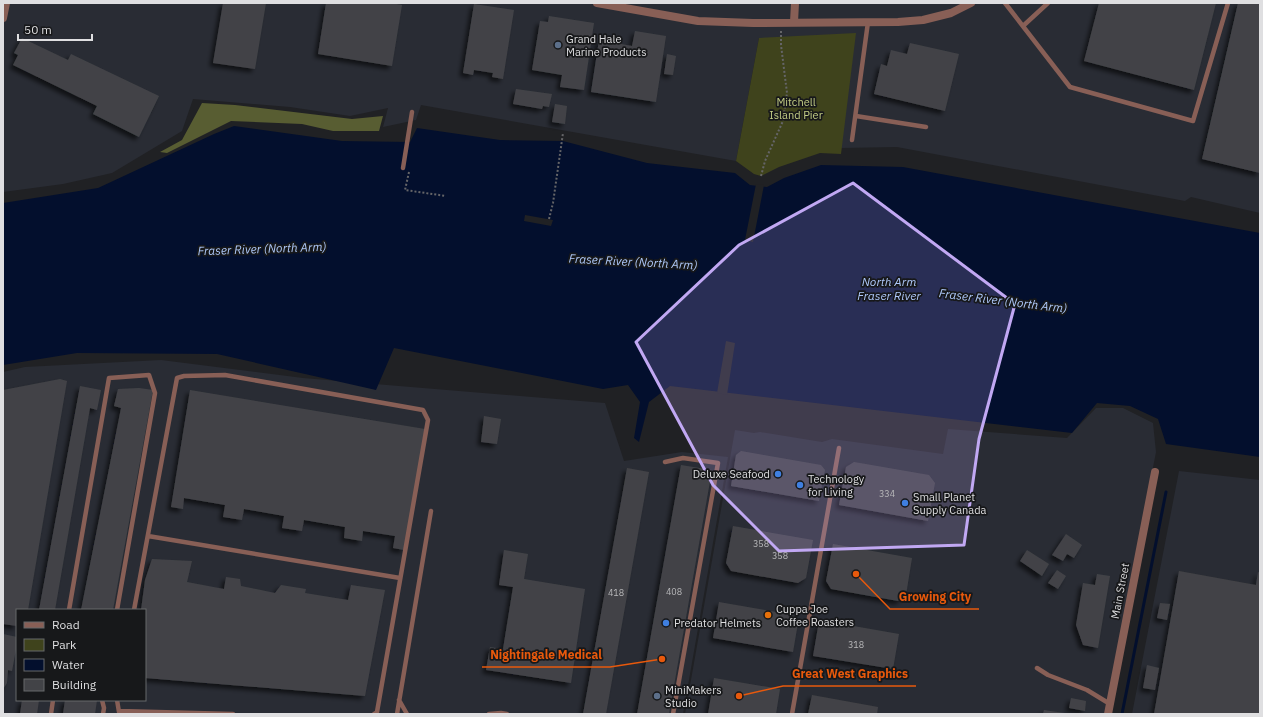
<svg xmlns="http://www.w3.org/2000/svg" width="1263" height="717" viewBox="0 0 1263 717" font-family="'IBM Plex Sans',sans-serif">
  <defs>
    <filter id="shadow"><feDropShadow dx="-3.5" dy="3.5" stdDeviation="2" flood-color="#0009"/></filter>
  </defs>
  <rect width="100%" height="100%" fill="#202124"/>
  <!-- built -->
  <path fill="#292c34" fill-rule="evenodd" d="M3 3H1260V213L1191 197 1185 201 897 147 841 148 759 38 736 161 421 105 416 120 383 127 388 108 350 116 290 107 193 99 182 131 112 173 63 184 3 192Z
    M161 360 303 378 605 403 624 461 682 452 728 457 683 714H3V372L25 367ZM17 610H145V700H17Z
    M1096 408H1123L1153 423 1156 452 1105 714H685L735 430 754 433 760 432 822 442 832 439 943 454 948 429 1067 438Z
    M1179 471 1260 480V714H1132Z"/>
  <!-- green -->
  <path fill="#3f431c" d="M856 33 841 154 820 153 779 167 761 176 754 174 736 161 759 38Z"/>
  <!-- forest -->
  <path fill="#585d32" d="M202 103 235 105 352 119 383 116 379 131H333L302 124 231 121 167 153 160 152 182 140Z"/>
  <!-- water -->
  <path fill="#030f2d" d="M234 126 342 141 410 142 417 128 500 140 563 141 647 163 735 173 750 185 767 187 784 178 821 165 903 167 1260 233V457L1166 444 1158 419 1130 406 1097 403 1072 433 670 386 649 402 639 442 634 438 640 402 628 385 603 389 394 348 376 390 217 354 77 353 3 365V203L98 188 214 134Z"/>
  <!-- pier -->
  <path fill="#202124" d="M756 184 764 185 753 242 745 240Z
    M525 215 553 220 551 226 524 221Z
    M726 341 735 343 727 395 717 393Z"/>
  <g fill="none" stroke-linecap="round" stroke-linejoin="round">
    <!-- stream -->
    <path stroke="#030f2d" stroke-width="3" d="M1122 714 1166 492"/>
  </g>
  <!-- building -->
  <path fill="#424347" filter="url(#shadow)" d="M223 3H266L255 69 213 63Z
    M326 3H390L402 5 392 66 318 54Z
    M1099 3H1216L1194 90 1084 61Z
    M1238 3H1260V173L1202 159Z
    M474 4 514 10 503 79 492 77 493 73 474 70 473 75 463 73Z
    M549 16 594 23 584 90 560 87 562 75 532 70 540 21 548 22Z
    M635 31 666 36 656 102 591 92 599 40 632 46Z
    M22 38 68 60 71 54 159 96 139 137 93 114 97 106 13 65 18 55 14 53Z
    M910 43 959 54 945 111 874 94 881 64 887 66 891 50 907 54Z
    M667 54 676 56 673 75 664 74Z
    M516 89 552 94 549 107 543 106 542 109 513 104Z
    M555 104 567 106 565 124 552 122Z
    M60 379 67 381 28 610H17V626L3 624V390Z
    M80 386 101 390 97 410 90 408 55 610H39Z
    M139 388 153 390 113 610H81L121 408 114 406 118 389Z
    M190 390 425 429 404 550 393 548 395 536 363 531 362 541 344 538 345 527 304 520 302 531 282 528 284 516 244 509 242 520 223 517 225 505 184 498 183 509 171 507Z
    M484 416 501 419 497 444 481 442Z
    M741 451 821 465 825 470 819 501 731 486 736 455Z
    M854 462 929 475 935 483 928 521 839 505 846 467Z
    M681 465 712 470 669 714H637Z
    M627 468 649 472 606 714H583Z
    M733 526 813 540 806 578 798 583 731 571 726 563Z
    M1066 534 1082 545 1074 558 1067 554 1063 561 1052 555Z
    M833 544 912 558 906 595 898 601 831 589 826 581Z
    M504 550 528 554 524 579 585 589 571 683 486 670 490 647 503 649 513 587 499 585Z
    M1027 550 1049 564 1042 576 1020 561Z
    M152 559 192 561 187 582 224 589 226 577 240 579 241 586 275 593 281 585 306 589 305 593 348 600 351 585 385 590 365 696 145 678V610H141L145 580Z
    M1057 570 1066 576 1058 589 1048 583Z
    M1179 571 1256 585 1258 572 1260 573V714H1154Z
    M1097 574 1110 576 1098 648 1083 645 1076 625 1083 583 1095 585Z
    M719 602 793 615 798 623 793 652 713 638Z
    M1160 603 1170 604 1167 620 1157 618Z
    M825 621 899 634 893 669 813 656 818 627Z
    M3 634 17 637V644L12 671 8 670 7 683 3 689Z
    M1147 665 1159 668 1155 690 1143 688Z
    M714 678 780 689 776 714H708Z
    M812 695 878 707 877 714H808Z
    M1071 698 1086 701 1085 711 1069 708Z
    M22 700H39L37 714H20Z
    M65 700H97L95 714H63Z
    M1044 710 1064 713V714H1043Z"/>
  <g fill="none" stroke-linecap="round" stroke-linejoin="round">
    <!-- path -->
    <path stroke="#656568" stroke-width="2" stroke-dasharray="2 2" stroke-linecap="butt" d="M409 172 405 190 446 196
      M761 176 765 161 783 121 787 93 781 45V31
      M549 219 553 203 563 133"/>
    <!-- lane -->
    <path stroke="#885f56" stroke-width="4.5" d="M1005 3 1070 87 1193 121 1228 3
      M1023 26 1048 3
      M856 116 926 127
      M852 140 868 22
      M403 168 412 112
      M665 462 683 458 718 463 673 714
      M148 536 400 578
      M69 610 109 378 149 375 155 393 117 610
      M134 610 177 378 184 376 225 375 423 410 428 420 377 712 374 714
      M1037 668 1048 675 1087 690 1110 704
      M102 700 104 708 103 714
      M117 700 119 712
      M399 700 407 714
      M119 711 233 714
      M51 714 53 700
      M397 714 431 511
      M489 714 501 713 507 714
      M792 714 839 448"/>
    <!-- street -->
    <path stroke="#885f56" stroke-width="8" d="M597 3 698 21 753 23 898 22 923 20 951 13 971 3
      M3 18 6 3
      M794 22 795 3
      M1108 714 1155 472"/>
  </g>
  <!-- marked area -->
  <path fill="#c1a8f3" fill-opacity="0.2" stroke="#c1a8f3" stroke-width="3" stroke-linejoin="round" d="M853 183 1015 304 979 439 964 545 779 551 713 485 636 342 739 245Z"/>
  <!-- markers -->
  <g fill="#5c6f8a" stroke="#17181a" stroke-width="1.5">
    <circle cx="558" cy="45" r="4"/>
    <circle cx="657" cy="696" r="4"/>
  </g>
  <g fill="#3f7fe0" stroke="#17181a" stroke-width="1.5">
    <circle cx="778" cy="474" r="4"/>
    <circle cx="800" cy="485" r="4"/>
    <circle cx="905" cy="503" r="4"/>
    <circle cx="666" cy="623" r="4"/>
  </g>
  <circle fill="#e8710a" stroke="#17181a" stroke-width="1.5" cx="768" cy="615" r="4"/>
  <g text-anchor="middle" stroke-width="3.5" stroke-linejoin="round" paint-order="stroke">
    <!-- number labels -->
    <g font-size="9" fill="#b8b8ba">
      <text x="887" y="497">334</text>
      <text x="761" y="547">358</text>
      <text x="780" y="559">358</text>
      <text x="674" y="595">408</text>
      <text x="616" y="596">418</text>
      <text x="856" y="648">318</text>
    </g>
    <!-- poi labels -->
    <g font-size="11" fill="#dfdfe1" stroke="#17181a" text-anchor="start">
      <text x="566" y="43">Grand Hale<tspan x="566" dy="13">Marine Products</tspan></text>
      <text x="770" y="478" text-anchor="end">Deluxe Seafood</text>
      <text x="808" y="483">Technology<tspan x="808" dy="13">for Living</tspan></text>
      <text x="913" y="501">Small Planet<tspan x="913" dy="13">Supply Canada</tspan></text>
      <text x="776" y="613">Cuppa Joe<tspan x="776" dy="13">Coffee Roasters</tspan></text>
      <text x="674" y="627">Predator Helmets</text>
      <text x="665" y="694">MiniMakers<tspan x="665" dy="13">Studio</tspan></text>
    </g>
    <!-- park labels -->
    <g font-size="11" fill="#c4ce86" stroke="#17181a">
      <text x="796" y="106">Mitchell<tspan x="796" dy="13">Island Pier</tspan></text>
    </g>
    <!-- street labels -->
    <g font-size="11" fill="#dfdfe1" stroke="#17181a">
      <text transform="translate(1120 591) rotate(-79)" y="4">Main Street</text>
    </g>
    <!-- water labels -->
    <g font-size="12" font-style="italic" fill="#aec8f9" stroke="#17181a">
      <text transform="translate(262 249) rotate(-2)" y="4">Fraser River (North Arm)</text>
      <text transform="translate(633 262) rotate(3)" y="4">Fraser River (North Arm)</text>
      <text x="889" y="286">North Arm<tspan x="889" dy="14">Fraser River</tspan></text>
      <text transform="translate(1003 301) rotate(7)" y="4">Fraser River (North Arm)</text>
    </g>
  </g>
  <!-- callouts -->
  <path fill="none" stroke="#e8590c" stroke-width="1.5" d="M856 574L890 609H979M662 659L610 667H482M739 696L783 686H916"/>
  <g fill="#e8590c" stroke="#17181a" stroke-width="1.5">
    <circle cx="856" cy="574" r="4"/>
    <circle cx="662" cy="659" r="4"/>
    <circle cx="739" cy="696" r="4"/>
  </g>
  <g font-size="12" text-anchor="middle" font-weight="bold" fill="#e8590c" stroke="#17181a" stroke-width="3.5" stroke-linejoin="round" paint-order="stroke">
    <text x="935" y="601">Growing City</text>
    <text x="546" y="659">Nightingale Medical</text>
    <text x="850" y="678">Great West Graphics</text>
  </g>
  <!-- border -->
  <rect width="1263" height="717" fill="none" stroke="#dfdfe1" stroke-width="8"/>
  <!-- legend -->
  <rect x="16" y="609" width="130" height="92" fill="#17181a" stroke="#67686a"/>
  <rect x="24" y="622" width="20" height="6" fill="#885f56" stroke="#67686a"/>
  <text x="52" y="629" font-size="12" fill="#dfdfe1">Road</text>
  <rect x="24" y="639" width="20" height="12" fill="#3f431c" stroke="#67686a"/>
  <text x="52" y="649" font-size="12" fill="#dfdfe1">Park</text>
  <rect x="24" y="659" width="20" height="12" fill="#030f2d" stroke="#67686a"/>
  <text x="52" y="669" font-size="12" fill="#dfdfe1">Water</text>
  <rect x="24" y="679" width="20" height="12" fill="#424347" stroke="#67686a"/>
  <text x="52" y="689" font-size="12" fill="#dfdfe1">Building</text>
  <!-- scale -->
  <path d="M18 34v6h74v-6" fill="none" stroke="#dfdfe1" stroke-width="2"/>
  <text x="24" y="34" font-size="12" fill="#dfdfe1" stroke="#17181a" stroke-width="3" paint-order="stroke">50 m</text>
</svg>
